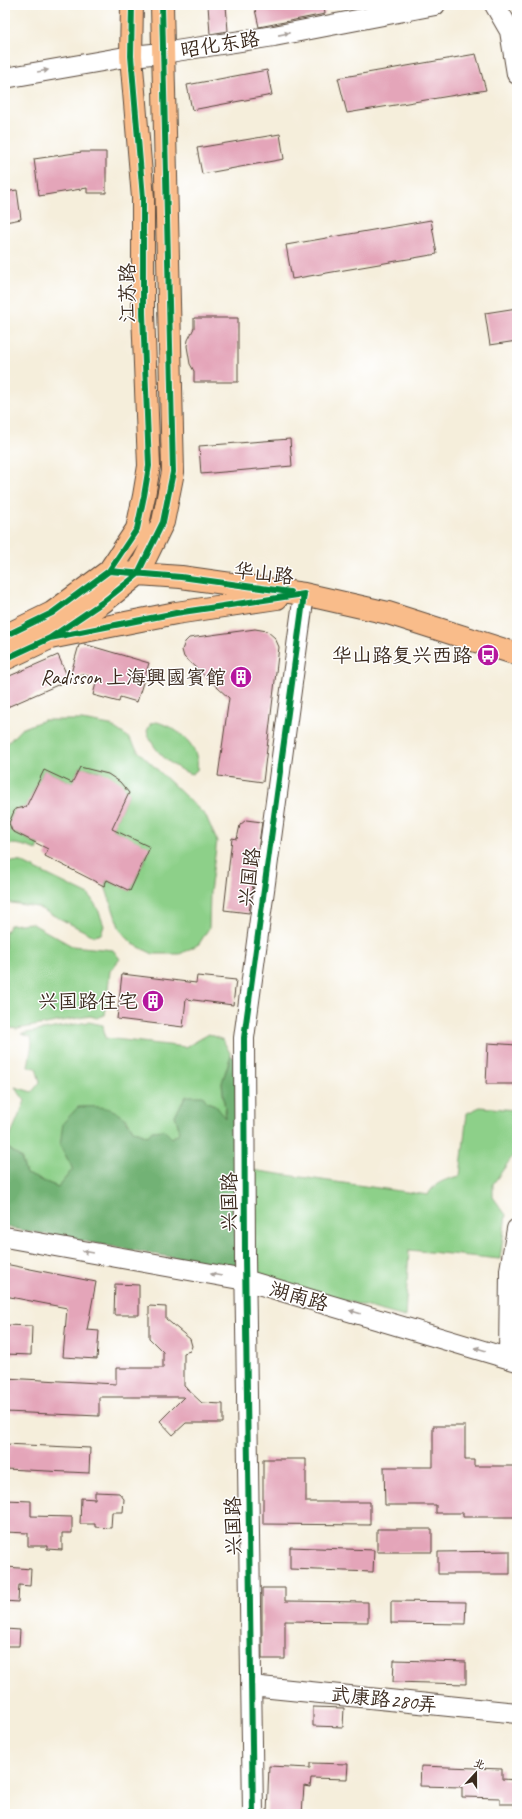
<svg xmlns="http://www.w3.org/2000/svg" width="522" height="1819" viewBox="0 0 522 1819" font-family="Caveat,'LXGW WenKai TC',sans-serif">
  <rect width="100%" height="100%" fill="#fff"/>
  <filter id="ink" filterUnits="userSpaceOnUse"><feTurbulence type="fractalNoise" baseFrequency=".025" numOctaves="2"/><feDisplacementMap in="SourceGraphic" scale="8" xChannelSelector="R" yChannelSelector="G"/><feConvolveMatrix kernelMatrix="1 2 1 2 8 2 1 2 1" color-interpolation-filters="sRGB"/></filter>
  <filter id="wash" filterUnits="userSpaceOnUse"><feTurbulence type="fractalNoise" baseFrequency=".012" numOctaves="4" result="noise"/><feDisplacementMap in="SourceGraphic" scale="16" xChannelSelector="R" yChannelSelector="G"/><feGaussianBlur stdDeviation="0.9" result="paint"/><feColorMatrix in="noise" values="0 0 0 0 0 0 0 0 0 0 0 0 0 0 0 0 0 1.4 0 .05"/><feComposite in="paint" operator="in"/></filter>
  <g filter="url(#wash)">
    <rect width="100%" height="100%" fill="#f5eedb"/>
    <!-- green -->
    <path fill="#8dd089" stroke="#647d54" d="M44 720H82L110 725 128 737 139 752 206 816 217 841 210 892 209 928 199 944 180 954H153L133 944 120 930 105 886 107 880 130 891 150 848 112 829 129 793C115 777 101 770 80 767L72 783 44 770 26 807 15 809 9 823 12 831 39 845 37 850C27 847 15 841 5 846V746L21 729Z
      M157 722C178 728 201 746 197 770L192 774C173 769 152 750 147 731L151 723Z
      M7 861 21 862 89 895 98 909 104 926 101 934 94 936 37 907 5 902V862Z
      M31 923 72 946 113 950 120 959 110 971 105 1015 97 1018 90 1016 17 1029 5 1027V933L10 925Z
      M88 1022 103 1025 105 1038 186 1047 209 1034 223 1040 231 1055 222 1083 226 1119 215 1105 207 1102 175 1115 180 1132 172 1138 148 1136 133 1130 126 1118 60 1145 73 1169 58 1187 26 1174 21 1158 6 1146 25 1101 15 1087 32 1092 40 1082 36 1068 28 1067 32 1043 31 1037 21 1034Z
      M480 1107 515 1110 517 1112V1150L493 1184V1197L506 1215 500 1259 409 1250 405 1317 251 1275V1170L428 1195C434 1182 447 1179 460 1176L467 1113Z"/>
    <!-- forest -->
    <path fill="#72b275" stroke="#566e4a" d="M231 1055 236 1060V1269L5 1227V1146L21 1158 26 1174 58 1187 73 1169 60 1145 63 1123 78 1107C104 1106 119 1106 133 1130L148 1136 152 1131 164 1130 172 1138 180 1132 175 1115 186 1096H203L207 1102 215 1105 226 1118 222 1083Z"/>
    <g id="blocks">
      <!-- building -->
      <path fill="#e4a5b9" d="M208 5H226L228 31 210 34Z
        M254 5H324L325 14 259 27Z
        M476 54 486 90 347 113 338 78Z
        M267 70 272 95 192 110 187 85Z
        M280 134 284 159 202 174 197 148Z
        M82 152H106V193H87V188L39 196 34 159Z
        M17 190 21 219 5 222V192Z
        M431 220 437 254 292 279 286 245Z
        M517 308V341L490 345 485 313Z
        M194 318H238V382H194V371L190 364 187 346 188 340 194 328Z
        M290 439 292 466 201 474 199 446Z
        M255 629 267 631 275 638 279 647 263 782 218 776 229 698 184 657 182 650 185 642 189 638Z
        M84 644 149 663 137 702 120 697 119 702 93 695 97 679 81 674 69 680 79 645Z
        M58 655 69 680 5 708V678Z
        M80 767 108 774 120 782 129 793 112 829 150 847 130 891 107 880 104 886 45 856 48 849 12 831 9 823 15 809 26 807 44 770 72 783Z
        M246 820 262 822 249 913 224 910 232 838 237 839 240 825Z
        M122 974 196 983 197 976 236 980 233 1005 186 999 183 1027 117 1019Z
        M488 1043 517 1045V1084H486Z
        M5 1264 96 1282 87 1330 99 1331 97 1359 63 1357 67 1308 5 1296Z
        M115 1284 139 1285V1315H114Z
        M149 1306 166 1307V1319L190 1339 192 1346 190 1351 184 1353V1386L202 1403 223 1404V1423H186L173 1435 160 1421 184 1397H99V1416L5 1412V1378L116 1384V1368H163V1352L149 1338Z
        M5 1325 32 1326 31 1355 5 1354Z
        M433 1426H465V1460H474V1466H517V1517H463V1513H436V1505H385L384 1467H433Z
        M5 1444 90 1448 89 1473 5 1469Z
        M263 1459H306V1502H370V1525L263 1524Z
        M95 1492 119 1493 124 1499 123 1512H112L111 1528 95 1527V1524H80L81 1498 95 1499Z
        M5 1500 31 1501V1516L72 1517V1533H62V1550L47 1549V1546H28V1533L5 1532Z
        M377 1529H432V1552H377Z
        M290 1547 374 1550 373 1572 290 1569Z
        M510 1551V1574H438V1552Z
        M7 1567 31 1569 30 1586 19 1585 18 1602 5 1601Z
        M262 1588H285V1601L368 1602V1622L285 1621V1659H262Z
        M391 1601 466 1602 465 1624 391 1623Z
        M5 1629 20 1630 19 1646H5Z
        M394 1660 466 1662V1684L393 1682Z
        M313 1707 344 1708 343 1727 313 1726Z
        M310 1763 348 1764 347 1779 311 1778 310 1787 304 1786 302 1814H267L269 1766 310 1768Z
        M421 1766 502 1769V1779L517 1780V1804H500V1798L462 1797V1787L420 1786Z"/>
    </g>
  </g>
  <g filter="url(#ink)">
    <use href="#blocks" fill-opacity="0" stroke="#57473a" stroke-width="1"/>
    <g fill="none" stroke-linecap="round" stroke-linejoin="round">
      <!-- minor casing -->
      <g stroke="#57473a" stroke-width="22">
        <path id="minor" d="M495 5 510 31 517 74
          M5 78 131 56 163 53 274 36 435 5
          M5 1237 245 1280 517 1361
          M509 1357 510 1270 517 1229
          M251 1686 517 1713
          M253 1814 245 1256 244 1038 304 594"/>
      </g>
      <!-- major casing -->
      <g stroke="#57473a" stroke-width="24">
        <path id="major" d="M124 573 181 577 304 594 388 613 517 654
          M5 636 52 613 109 571 137 529 144 496 149 466 143 313V198L131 56 132 5
          M50 638 103 602 137 575 163 522 173 472 162 5
          M5 659 50 638 176 613 277 598"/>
      </g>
      <!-- minor -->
      <use href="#minor" stroke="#fff" stroke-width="20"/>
      <!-- major -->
      <use href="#major" stroke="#f9bc8a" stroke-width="22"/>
      <!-- cycleway casing -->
      <g stroke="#fff" stroke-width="8">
        <path id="cycleway" d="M109 571 181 577 290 592
          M5 636 52 613 109 571 137 529 144 496 149 466 143 313V198L131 56 132 5
          M50 638 103 602 137 575 163 522 173 472 162 5
          M5 659 50 638 176 613 304 594
          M253 1814 245 1256 244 1038 304 594"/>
      </g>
      <!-- cycleway -->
      <use href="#cycleway" stroke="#00873e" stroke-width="6"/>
    </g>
    <!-- one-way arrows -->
    <defs><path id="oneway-solid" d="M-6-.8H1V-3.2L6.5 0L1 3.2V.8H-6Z"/></defs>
    <g fill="#a79f9a">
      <use href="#oneway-solid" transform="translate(284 34) rotate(-11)"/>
      <use href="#oneway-solid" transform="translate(43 71) rotate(-10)"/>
      <use href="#oneway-solid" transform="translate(88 1252) rotate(-170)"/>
      <use href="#oneway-solid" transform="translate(216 1275) rotate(-170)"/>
      <use href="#oneway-solid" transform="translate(355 1312) rotate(-164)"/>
      <use href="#oneway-solid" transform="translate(480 1349) rotate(-164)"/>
    </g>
  </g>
  <!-- icons -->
  <defs>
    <g id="bus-disc" transform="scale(1.15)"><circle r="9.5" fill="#b5179e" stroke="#fff"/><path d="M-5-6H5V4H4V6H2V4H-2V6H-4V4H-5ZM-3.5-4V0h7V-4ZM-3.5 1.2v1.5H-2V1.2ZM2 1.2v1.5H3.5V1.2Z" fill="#fff"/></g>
    <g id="building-disc" transform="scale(1.15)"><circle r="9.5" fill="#b5179e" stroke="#fff"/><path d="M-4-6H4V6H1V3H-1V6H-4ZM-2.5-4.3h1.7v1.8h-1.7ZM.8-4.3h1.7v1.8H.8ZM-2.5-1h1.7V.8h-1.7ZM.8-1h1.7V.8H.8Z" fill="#fff"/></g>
  </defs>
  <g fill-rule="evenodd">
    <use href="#bus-disc" x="488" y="655"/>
    <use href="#building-disc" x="241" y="677"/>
    <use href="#building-disc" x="153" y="1001"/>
  </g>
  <g text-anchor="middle" stroke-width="3" stroke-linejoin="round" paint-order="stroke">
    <!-- street labels -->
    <g font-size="20" fill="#3b2a1e" stroke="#fff">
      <text transform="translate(220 44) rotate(-9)" y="7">昭化东路</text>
      <text transform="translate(127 293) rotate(-90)" y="7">江苏路</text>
      <text transform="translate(264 573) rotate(7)" y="7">华山路</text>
      <text transform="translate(249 877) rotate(-83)" y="7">兴国路</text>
      <text transform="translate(229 1202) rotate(-90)" y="7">兴国路</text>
      <text transform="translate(299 1296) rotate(16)" y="7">湖南路</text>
      <text transform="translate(233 1526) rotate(-91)" y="7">兴国路</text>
      <text transform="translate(384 1699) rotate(6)" y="7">武康路280弄</text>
    </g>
    <!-- poi labels -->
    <g font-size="20" fill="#3b2a1e" stroke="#fff" text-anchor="end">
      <text x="472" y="662">华山路复兴西路</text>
      <text x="226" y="684">Radisson 上海興國賓館</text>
      <text x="138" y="1008">兴国路住宅</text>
    </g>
  </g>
  <!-- margin -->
  <rect width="522" height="1819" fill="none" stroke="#fff" stroke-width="20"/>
  <!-- north arrow -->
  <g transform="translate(476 1773) rotate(21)" stroke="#ffffff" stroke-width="3" paint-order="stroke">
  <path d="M0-3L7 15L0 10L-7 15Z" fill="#3b2a1e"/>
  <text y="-6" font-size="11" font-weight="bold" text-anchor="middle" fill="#3b2a1e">北</text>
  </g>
</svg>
